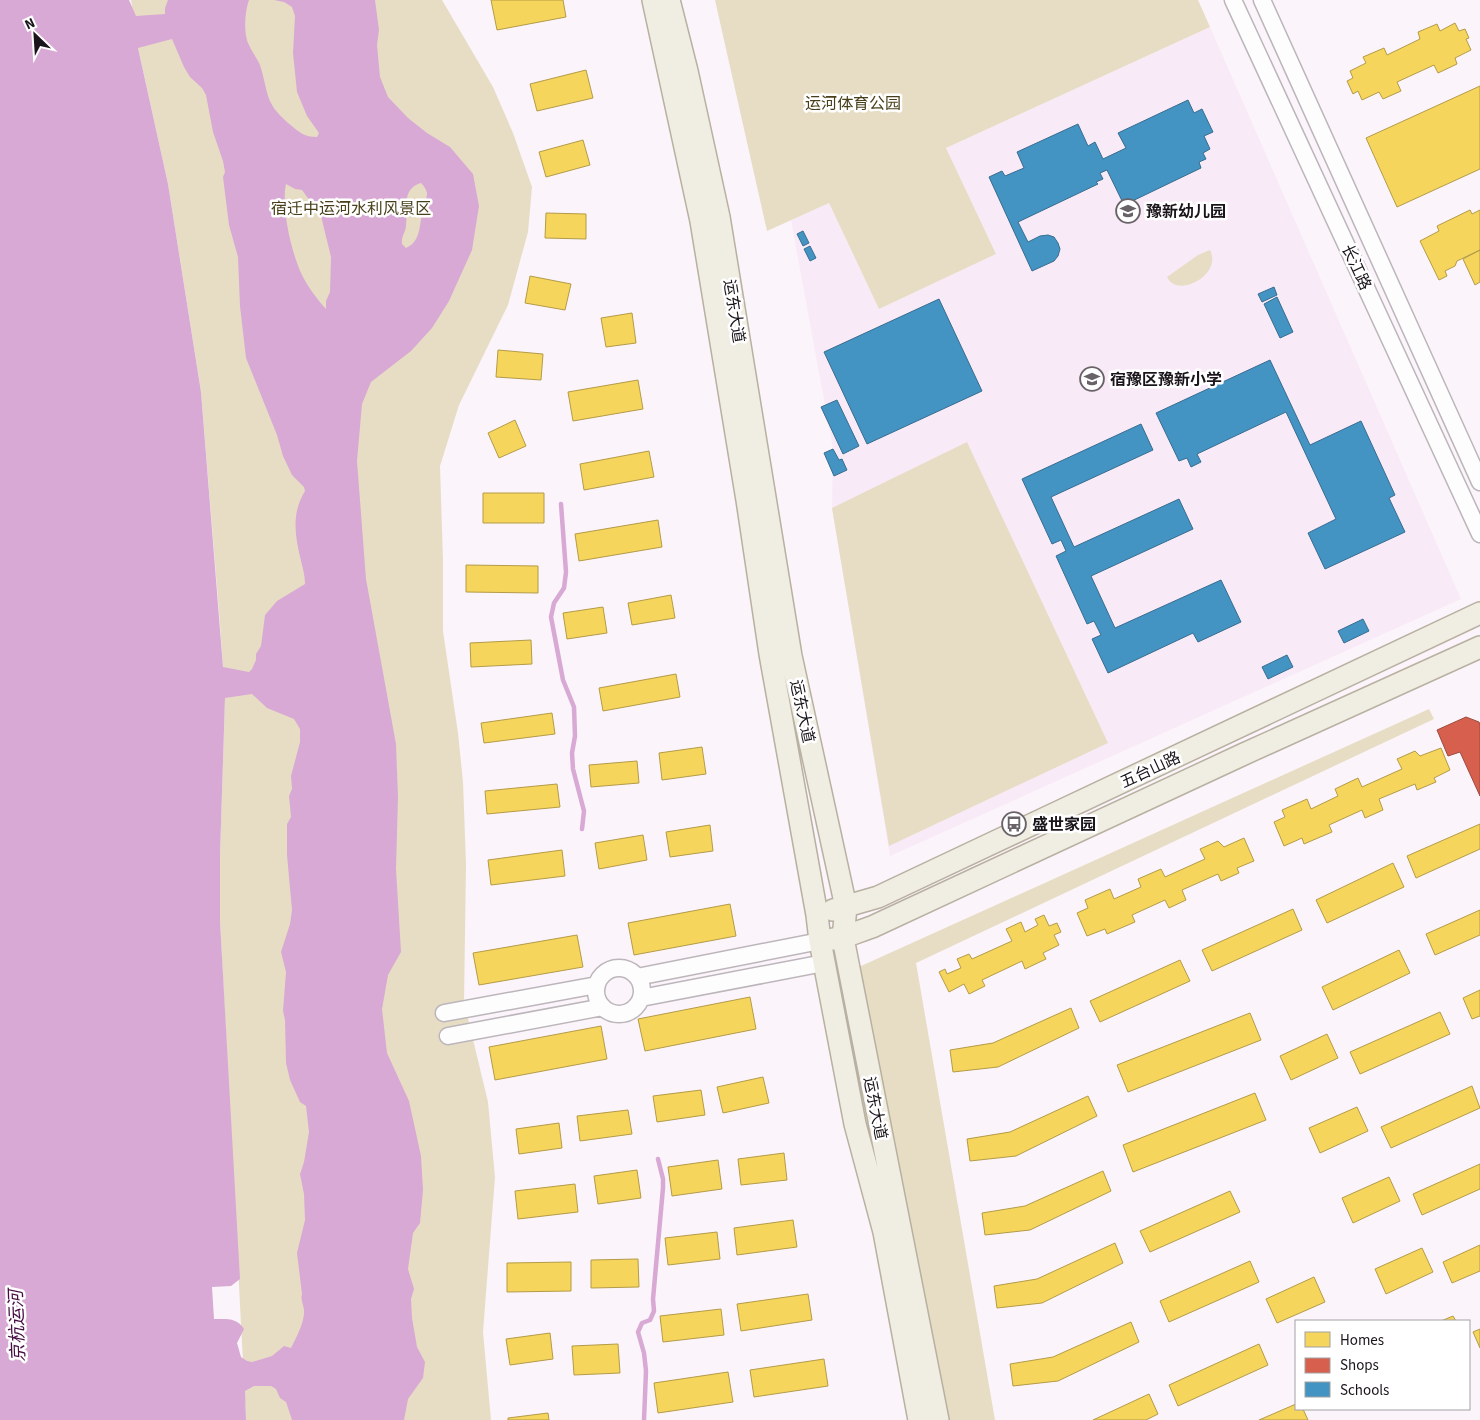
<svg xmlns="http://www.w3.org/2000/svg" width="1480" height="1420" viewBox="0 0 1480 1420" font-family="'Source Sans 3','Noto Sans SC',sans-serif">
  <rect width="100%" height="100%" fill="#fbf4fa"/>
  <!-- built -->
  <path fill="#f9eaf7" d="M1210 27 1461 599 890 856 832 508 833 449 791 220 829 203 879 309 996 254 946 148Z"/>
  <!-- green -->
  <path fill="#e7ddc5" d="M131 0H442L493 87 513 133 532 187 528 232 508 305 459 405 440 466 443 561V631L458 733 463 782 466 864 464 1002 488 1102 495 1177 483 1332 491 1420H246L220 921V856L225 697 220 624 201 392 168 184 138 48Z
    M715 0H1198L1210 27 946 148 996 254 879 309 829 203 767 231Z
    M1210 250C1223 275 1177 299 1167 277L1198 255Z
    M967 442 1108 743 889 846 832 508Z
    M1429 709 1434 719 916 963 995 1420H933L850 971Z"/>
  <!-- water -->
  <path fill="#d8a9d4" fill-rule="evenodd" d="M0 0H129L136 16 165 14V8L168 0H249C245 11 243 34 249 45 252 52 257 58 260 65 270 98 264 103 293 127 301 134 307 137 317 137L319 133 307 116 297 92 293 53 295 16 292 7 284 2 274 0H375L379 30 377 45 380 77 388 97 408 118 427 133 450 147 473 174 479 206 472 250 449 301 432 328 411 351 371 382 362 404 357 461 366 579 396 744 398 797 396 869 401 952 388 975 382 1009 387 1053 409 1101 421 1156 423 1190 420 1223 413 1233 408 1269 414 1289 411 1299 412 1318 417 1347 425 1362 423 1378 408 1399 404 1420H292L286 1402 280 1398 276 1389 271 1386H254L245 1391 246 1420H0ZM172 39 184 67 190 77 202 88 206 95 213 132 223 161 225 172 223 177 229 225 238 257 240 306 246 358 277 435 283 456 292 475 304 487 305 491C291 514 295 536 301 561 303 569 305 576 305 584L277 601 265 615 261 646 256 654V660L252 669 249 672 223 667 201 392 168 184 138 48ZM421 183C424 186 426 189 427 193 427 199 424 204 423 209 419 223 422 241 406 248L402 244C401 236 406 232 406 225 408 209 401 189 421 183ZM286 184 295 189 302 190 321 216 331 257 330 292 326 301V309C317 299 308 287 302 275 291 252 281 207 286 184ZM252 694 267 708 294 719 300 729V742L291 776 292 789 289 796 291 817 287 824V855L292 910 290 924 281 952 286 972 283 1011 285 1020 286 1063 290 1080 300 1102 306 1106 309 1132 304 1162 300 1174 304 1194 305 1220 297 1253 302 1294C300 1301 305 1306 304 1314 303 1325 296 1338 291 1348L284 1346 272 1356 252 1362 247 1361 241 1357 237 1343 244 1329C237 1317 225 1319 214 1319L212 1287 231 1286 240 1279 220 921V856L225 698Z"/>
  <!-- homes -->
  <path fill="#f6d55c" stroke="#b49b48" d="M491 0H563L566 17 497 30Z
    M1455 23 1459 31 1465 29 1469 38 1466 39 1471 50 1455 58 1457 64 1438 73 1434 65 1397 82 1401 91 1383 99 1379 92 1362 100 1358 91 1353 94 1347 81 1353 78 1350 71 1366 63 1363 57 1384 48 1387 55 1420 39 1418 32 1437 24 1440 31Z
    M586 70 593 98 537 111 530 84Z
    M1480 86V169L1397 207 1366 138Z
    M583 140 590 165 546 177 539 152Z
    M1470 210 1472 214 1480 210V250L1457 261 1455 266 1445 271 1447 276 1439 280 1420 241 1439 231 1437 226Z
    M546 213 586 214V239L545 238Z
    M1480 250V282L1475 285 1463 259Z
    M530 276 571 284 565 310 525 303Z
    M632 313 636 343 606 347 601 318Z
    M498 350 543 354 541 380 496 377Z
    M638 380 643 409 573 421 568 392Z
    M515 420 526 446 499 458 488 433Z
    M649 451 654 477 584 490 580 464Z
    M483 493H544V523H483Z
    M658 520 662 547 579 561 575 534Z
    M466 565 538 566V593L466 592Z
    M671 595 675 618 632 625 628 603Z
    M603 607 607 633 567 639 563 613Z
    M531 640 532 664 471 667 470 643Z
    M676 674 680 697 603 711 599 688Z
    M552 713 555 734 484 743 481 723Z
    M702 747 706 774 662 780 659 753Z
    M1441 748 1450 770 1434 778 1436 782 1417 790 1415 784 1379 799 1383 810 1365 818 1362 810 1329 825 1332 832 1304 844 1302 838 1284 846 1274 822 1285 817 1282 810 1307 799 1311 809 1338 796 1335 789 1358 778 1362 787 1402 769 1397 759 1415 751 1420 756Z
    M637 761 639 783 591 787 589 765Z
    M557 784 560 807 487 814 485 791Z
    M1480 824V849L1416 878 1407 856Z
    M710 825 713 851 670 857 666 832Z
    M643 835 647 860 599 869 595 843Z
    M1244 838 1254 861 1237 868 1239 873 1221 881 1218 874 1182 890 1186 900 1169 908 1165 900 1132 915 1135 922 1107 934 1105 929 1087 936 1077 913 1088 908 1085 900 1110 889 1114 899 1141 887 1138 879 1161 869 1165 877 1205 859 1200 849 1218 841 1224 847Z
    M562 850 565 876 491 885 488 860Z
    M1393 863 1404 887 1327 923 1316 900Z
    M730 904 736 936 634 955 628 923Z
    M1293 909 1302 930 1212 971 1202 950Z
    M1480 910V935L1435 955 1426 934Z
    M1044 915 1049 926 1057 923 1061 932 1054 935 1059 945 1043 953 1046 959 1025 969 1022 961 982 980 985 986 969 994 964 984 949 992 939 972 945 969 947 974 961 968 957 959 969 954 972 959 1012 941 1006 929 1021 922 1025 932 1038 925 1035 919Z
    M577 935 583 967 479 985 473 953Z
    M1399 950 1410 973 1333 1010 1322 987Z
    M1180 960 1190 981 1100 1022 1090 1001Z
    M1480 990V1016L1472 1019 1463 998Z
    M750 997 756 1029 645 1051 638 1019Z
    M1071 1008 1079 1028 998 1067 953 1072 950 1050 993 1043Z
    M1440 1012 1450 1034 1360 1074 1350 1052Z
    M1250 1013 1261 1040 1128 1092 1117 1065Z
    M601 1026 607 1059 495 1080 489 1047Z
    M1327 1034 1338 1058 1291 1080 1280 1056Z
    M763 1077 769 1103 723 1113 717 1087Z
    M1472 1086 1480 1108 1391 1148 1381 1127Z
    M701 1090 705 1115 657 1122 653 1096Z
    M1255 1093 1266 1120 1133 1172 1123 1145Z
    M1088 1096 1097 1116 1016 1156 970 1161 967 1139 1010 1132Z
    M1357 1107 1368 1131 1320 1153 1309 1128Z
    M628 1110 632 1134 580 1141 577 1116Z
    M559 1123 562 1148 519 1154 516 1129Z
    M784 1153 787 1180 741 1185 738 1159Z
    M718 1160 722 1189 672 1196 668 1167Z
    M1480 1164V1189L1422 1215 1413 1194Z
    M637 1170 641 1198 598 1204 594 1176Z
    M1103 1171 1111 1191 1030 1230 985 1235 982 1213 1025 1206Z
    M1389 1177 1400 1201 1353 1223 1342 1198Z
    M575 1184 578 1212 518 1219 515 1191Z
    M1230 1191 1240 1212 1150 1252 1140 1231Z
    M793 1220 797 1247 737 1255 734 1228Z
    M717 1232 720 1259 668 1265 665 1238Z
    M1115 1243 1123 1263 1042 1303 997 1308 994 1286 1037 1279Z
    M1480 1245V1271L1452 1283 1443 1262Z
    M1422 1248 1433 1272 1386 1294 1375 1269Z
    M638 1259 639 1287 591 1288V1260Z
    M1250 1261 1259 1282 1169 1322 1160 1301Z
    M571 1262V1291L507 1292V1263Z
    M1314 1277 1325 1302 1277 1323 1266 1299Z
    M808 1294 812 1320 741 1331 737 1304Z
    M721 1309 724 1335 663 1342 660 1316Z
    M1453 1316 1456 1321H1441Z
    M1131 1322 1139 1342 1058 1381 1013 1386 1010 1364 1053 1357Z
    M1480 1329V1348L1473 1332Z
    M550 1333 553 1359 510 1365 506 1339Z
    M618 1344 620 1373 574 1375 572 1346Z
    M1259 1344 1268 1365 1178 1406 1169 1385Z
    M824 1359 828 1386 754 1397 750 1370Z
    M728 1372 733 1402 658 1413 654 1383Z
    M1149 1394 1158 1414 1146 1420H1093Z
    M1296 1404V1409H1303L1308 1420H1259Z
    M548 1413 549 1420H508V1418Z"/>
  <!-- shops -->
  <path fill="#d6604d" stroke="#9e4a3e" d="M1466 717 1479 722 1480 725V796L1460 752 1448 756 1437 730Z"/>
  <!-- schools -->
  <path fill="#4393c3" stroke="#376d90" d="M1188 100 1194 113 1202 109 1213 132 1204 136 1210 149 1203 153 1206 159 1199 162 1201 168 1124 205 1107 170 1100 173 1103 179 1096 182 1098 184 1018 222 1028 242 1040 236 1048 235 1054 237 1058 243 1060 249 1058 256 1054 261 1032 271 989 177 1002 171 1005 176 1024 168 1017 152 1078 124 1088 146 1095 142 1103 159 1126 148 1118 133Z
    M803 231 809 243 803 246 797 234Z
    M810 246 816 258 810 261 804 249Z
    M1274 287 1277 295 1262 302 1258 294Z
    M1277 297 1293 332 1280 338 1264 304Z
    M939 299 982 391 867 444 824 352Z
    M1270 360 1310 445 1361 421 1395 495 1389 498 1405 532 1325 569 1308 533 1336 519 1286 412 1197 454 1201 462 1191 467 1187 458 1179 461 1156 413Z
    M837 400 859 446 843 454 821 407Z
    M1141 424 1153 450 1051 497 1074 547 1179 499 1193 529 1091 576 1115 628 1221 580 1241 622 1198 642 1193 633 1108 673 1092 639 1101 635 1094 621 1087 624 1056 556 1066 551 1061 540 1052 544 1022 479Z
    M833 449 839 460 842 459 847 470 834 476 824 453Z
    M1363 619 1369 631 1344 643 1338 631Z
    M1287 655 1293 667 1268 679 1262 667Z"/>
  <g fill="none" stroke-linecap="round" stroke-linejoin="round">
    <!-- stream -->
    <path stroke="#d8a9d4" stroke-width="4.5" d="M561 504 566 572 564 588 554 603 551 617 563 680 574 707 575 736 572 753 573 769 584 811 582 829
      M644 1420 646 1371 644 1353 638 1332 642 1323 650 1320 654 1311 653 1299 663 1188V1179L658 1159"/>
    <!-- minor casing -->
    <g stroke="#bcb6bb" stroke-width="19">
      <path id="minor" d="M1233 0 1480 534
        M1262 0 1480 482
        M596 991a23 23 0 1 1 46 0a23 23 0 1 1-46 0Z
        M637 977 820 941
        M641 998 824 963
        M444 1013 597 985
        M448 1036 603 1007"/>
    </g>
    <!-- major casing -->
    <g stroke="#b8b0a0" stroke-width="24">
      <path id="major" d="M653 0 701 221 747 500 770 654 817 915 820 941 855 1124 884 1232 919 1420
        M669 0 687 71 719 217 791 656 846 907 843 938 938 1420
        M833 910 878 897 1480 613
        M833 939C846 938 859 931 872 927L1244 754 1480 647"/>
    </g>
    <!-- minor -->
    <use href="#minor" stroke="#fefdfe" stroke-width="16"/>
    <!-- major -->
    <use href="#major" stroke="#f0ede3" stroke-width="21"/>
  </g>
  <!-- icons -->
  <defs>
    <g id="school-ring" transform="scale(1.25)"><circle r="9.5" fill="#fff" stroke="#696368" stroke-width="1.5"/><path d="M0-5L7-2L0 1L-7-2ZM-4 1L0 2.5L4 1V4Q0 6-4 4Z" fill="#696368"/></g>
    <g id="bus-ring" transform="scale(1.25)"><circle r="9.5" fill="#fff" stroke="#696368" stroke-width="1.5"/><path d="M-5-6H5V4H4V6H2V4H-2V6H-4V4H-5ZM-3.5-4V0h7V-4ZM-3.5 1.2v1.5H-2V1.2ZM2 1.2v1.5H3.5V1.2Z" fill="#696368"/></g>
  </defs>
  <g fill-rule="evenodd">
    <use href="#school-ring" x="1128" y="211"/>
    <use href="#school-ring" x="1092" y="379"/>
    <use href="#bus-ring" x="1014" y="824"/>
  </g>
  <g text-anchor="middle" stroke-width="5" stroke-linejoin="round" paint-order="stroke">
    <!-- park labels -->
    <g font-size="16" fill="#483f1a" stroke="#fff">
      <text x="853" y="109">运河体育公园</text>
      <text x="351" y="214">宿迁中运河水利风景区</text>
    </g>
    <!-- poi labels -->
    <g font-size="16" font-weight="bold" fill="#1a151a" stroke="#fff" text-anchor="start">
      <text x="1146" y="217">豫新幼儿园</text>
      <text x="1110" y="385">宿豫区豫新小学</text>
      <text x="1032" y="830">盛世家园</text>
    </g>
    <!-- street labels -->
    <g font-size="16" fill="#1a151a" stroke="#fff">
      <text transform="translate(1357 267) rotate(65)" y="6">长江路</text>
      <text transform="translate(735 311) rotate(81)" y="6">运东大道</text>
      <text transform="translate(803 711) rotate(78)" y="6">运东大道</text>
      <text transform="translate(1150 769) rotate(-25)" y="6">五台山路</text>
      <text transform="translate(876 1108) rotate(79)" y="6">运东大道</text>
    </g>
    <!-- water labels -->
    <g font-size="18" font-style="italic" fill="#450b42" stroke="#fff">
      <text transform="translate(17 1326) rotate(-92)" y="6">京杭运河</text>
    </g>
  </g>
  <!-- legend -->
  <rect x="1295" y="1320" width="175" height="90" fill="#ffffff" stroke="#a3a1a3"/>
  <rect x="1305" y="1332" width="25" height="15" fill="#f6d55c" stroke="#a3a1a3"/>
  <text x="1340" y="1345" font-size="15" fill="#1a151a">Homes</text>
  <rect x="1305" y="1358" width="25" height="15" fill="#d6604d" stroke="#a3a1a3"/>
  <text x="1340" y="1370" font-size="15" fill="#1a151a">Shops</text>
  <rect x="1305" y="1382" width="25" height="15" fill="#4393c3" stroke="#a3a1a3"/>
  <text x="1340" y="1395" font-size="15" fill="#1a151a">Schools</text>
  <!-- north arrow -->
  <g transform="translate(35 35) rotate(335)" stroke="#ffffff" stroke-width="4" paint-order="stroke">
  <path d="M0-4L9 19L0 12L-9 19Z" fill="#1a151a"/>
  <text y="-8" font-size="14" font-weight="bold" text-anchor="middle" fill="#1a151a">N</text>
  </g>
</svg>
